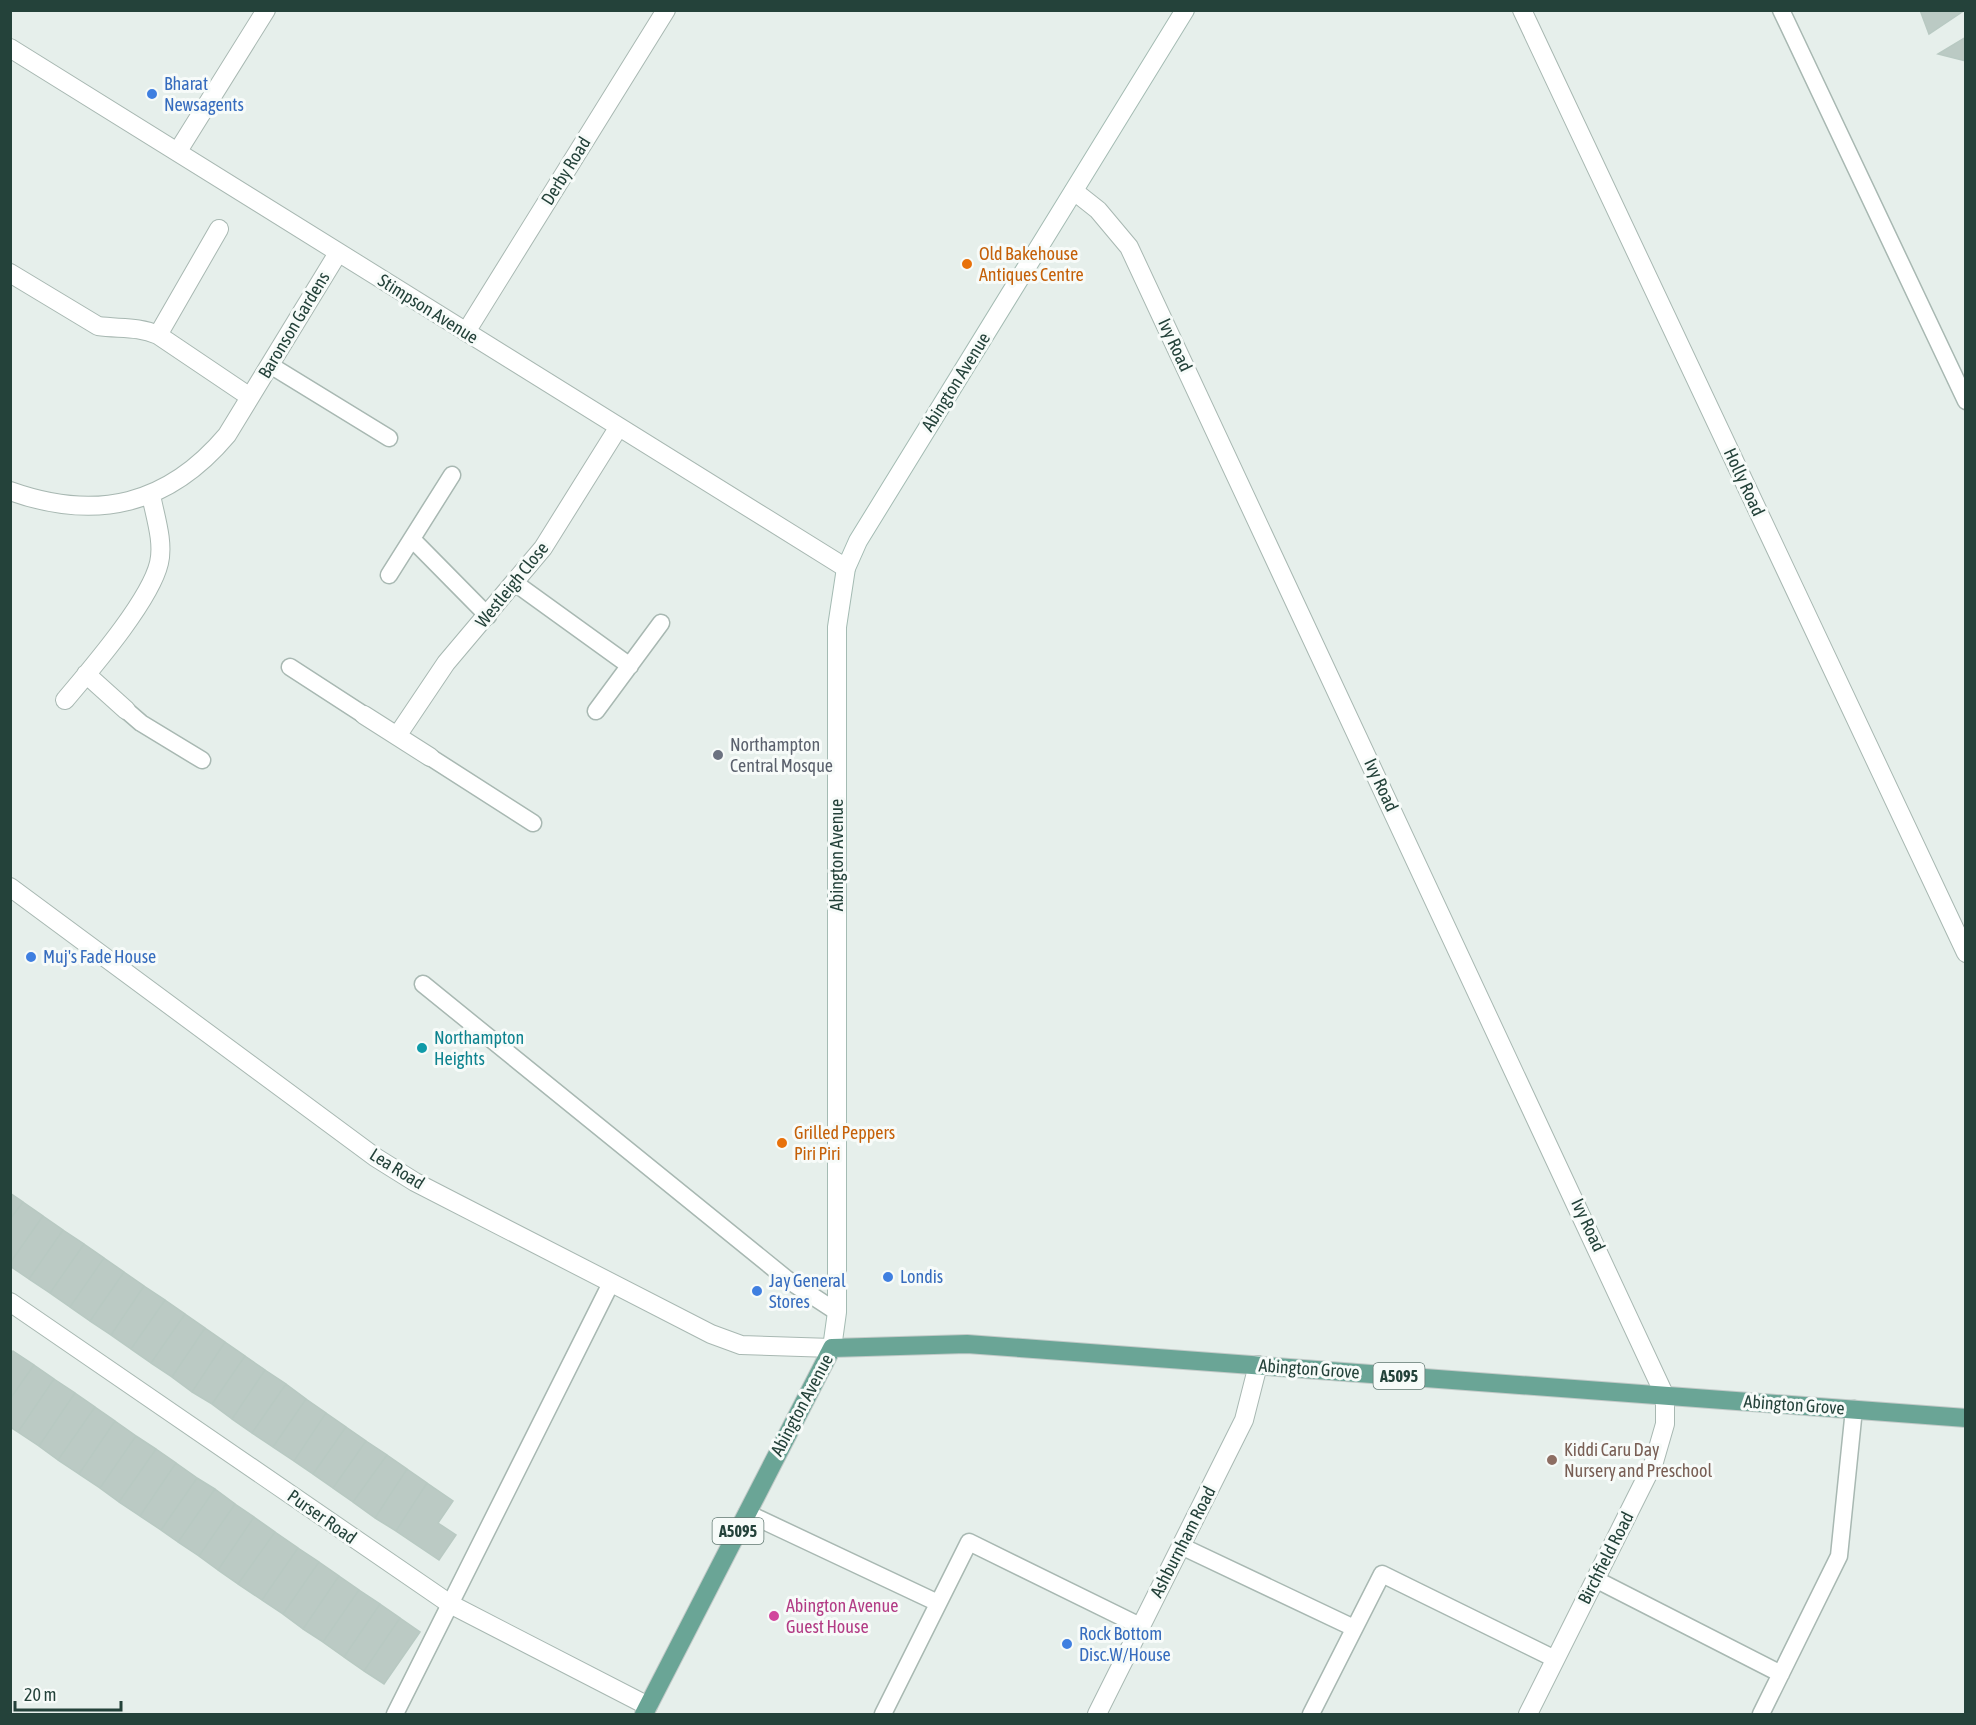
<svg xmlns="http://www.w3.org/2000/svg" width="1976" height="1725" viewBox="0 0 1976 1725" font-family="'Asap Condensed',sans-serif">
  <rect width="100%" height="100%" fill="#e6efeb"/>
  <!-- building -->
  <path fill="#bbcac4" stroke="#b8c9c2" stroke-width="1.5" d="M1920 10H1965L1929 34Z
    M1966 37V61L1938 54Z
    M10 1193 23 1202 10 1219Z
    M23 1202 43 1216 10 1263V1219Z
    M43 1216 63 1230 29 1279 10 1266V1263Z
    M63 1230 84 1244 50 1293 29 1279Z
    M84 1244 104 1258 70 1307 50 1293Z
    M104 1258 124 1272 90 1321 70 1307Z
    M124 1272 144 1286 111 1335 90 1321Z
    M144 1286 165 1300 131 1349 111 1335Z
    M165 1300 185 1314 151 1363 131 1349Z
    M185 1314 205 1328 172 1377 151 1363Z
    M205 1328 225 1342 192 1392 172 1377Z
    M225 1342 245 1356 212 1404 192 1392Z
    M13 1351 34 1365 10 1399V1355Z
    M245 1356 265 1370 232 1419 212 1404Z
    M34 1365 54 1379 18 1432 10 1427V1399Z
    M265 1370 286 1384 252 1433 232 1419Z
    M54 1379 75 1393 39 1446 18 1432Z
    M286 1384 306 1399 273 1447 252 1433Z
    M75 1393 95 1407 58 1460 39 1446Z
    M306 1399 326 1413 294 1461 273 1447Z
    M95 1407 115 1421 79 1474 58 1460Z
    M326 1413 346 1427 313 1474 294 1461Z
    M115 1421 136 1436 100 1488 79 1474Z
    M346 1427 366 1441 333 1488 313 1474Z
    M136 1436 156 1449 119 1502 100 1488Z
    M366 1441 387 1455 353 1502 333 1488Z
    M156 1449 176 1463 140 1516 119 1502Z
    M387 1455 407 1469 375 1518 353 1502Z
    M176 1463 197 1478 161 1530 140 1516Z
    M407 1469 427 1483 396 1531 375 1518Z
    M197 1478 215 1489 178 1542 161 1530Z
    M427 1483 453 1501 438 1523 456 1535 439 1560 396 1531Z
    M215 1489 235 1504 199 1556 178 1542Z
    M235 1504 254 1517 218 1570 199 1556Z
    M254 1517 275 1532 238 1584 218 1570Z
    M275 1532 298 1548 262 1600 238 1584Z
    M298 1548 319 1562 283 1614 262 1600Z
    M319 1562 339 1576 303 1629 283 1614Z
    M339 1576 359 1590 323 1642 303 1629Z
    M359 1590 380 1604 344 1657 323 1642Z
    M380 1604 400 1618 364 1671 344 1657Z
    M400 1618 420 1632 384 1684 364 1671Z"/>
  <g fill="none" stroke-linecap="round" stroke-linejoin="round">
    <!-- lane casing -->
    <g stroke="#a8b8b2" stroke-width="19">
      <path id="lane" d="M1781 10 1966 401
        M270 365 389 438
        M412 539 488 616
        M389 575 452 475
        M515 583 630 666
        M290 667 364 715
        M126 710 141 723 202 760
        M596 711 661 623
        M430 757 533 823
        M423 984 788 1280 837 1312
        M747 1513 938 1603
        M1181 1546 1354 1628
        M1595 1579 1781 1674
        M395 1714 611 1283
        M883 1714 969 1542 1140 1626
        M1311 1714 1382 1574 1555 1659
        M1761 1714 1839 1556 1854 1409"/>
    </g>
    <!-- street casing -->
    <g stroke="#a8b8b2" stroke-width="20">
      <path id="street" d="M1522 10 1966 953
        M10 48 846 568
        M178 151 266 10
        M1074 191 1098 210 1129 247 1665 1396V1424L1654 1462 1528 1714
        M10 273 98 326C119 329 138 326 158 335L219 229
        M466 332 666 10
        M158 335 250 397
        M10 491C97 522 168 505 227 435L338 253
        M86 674 126 710
        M65 700C91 669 150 601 159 563 164 542 155 516 151 495
        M364 715 430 757
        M397 736 446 663 543 548 618 428
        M10 887 375 1157 415 1182 711 1334 741 1345 832 1348
        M10 1302 450 1604 648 1706
        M1097 1714 1244 1420 1258 1365"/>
    </g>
    <!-- secondary casing -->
    <g stroke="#a4bbb3" stroke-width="20">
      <path id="secondary" d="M832 1348 837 1312V627L846 568 858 541 1185 10"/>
    </g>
    <!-- primary casing -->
    <g stroke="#c2cac8" stroke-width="20">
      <path id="primary" d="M644 1714 832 1348 967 1344 1966 1418"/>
    </g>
    <!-- lane -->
    <use href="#lane" stroke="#fff" stroke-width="16"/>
    <!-- street -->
    <use href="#street" stroke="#fff" stroke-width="18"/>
    <!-- secondary -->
    <use href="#secondary" stroke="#fff" stroke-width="18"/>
    <!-- primary -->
    <use href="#primary" stroke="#6aa596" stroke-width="18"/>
  </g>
  <!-- markers -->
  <g fill="#3f7fe0" stroke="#f7fbf9" stroke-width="2">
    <circle cx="152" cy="94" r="6"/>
    <circle cx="31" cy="957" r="6"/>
    <circle cx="888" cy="1277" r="6"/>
    <circle cx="757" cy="1291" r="6"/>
    <circle cx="1067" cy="1644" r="6"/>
  </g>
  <g fill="#e8710a" stroke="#f7fbf9" stroke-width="2">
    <circle cx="967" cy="264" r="6"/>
    <circle cx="782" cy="1143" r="6"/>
  </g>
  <circle fill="#6b7280" stroke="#f7fbf9" stroke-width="2" cx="718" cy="755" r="6"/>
  <circle fill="#0f9aa8" stroke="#f7fbf9" stroke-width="2" cx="422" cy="1048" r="6"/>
  <circle fill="#8d6e63" stroke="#f7fbf9" stroke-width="2" cx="1552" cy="1460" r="6"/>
  <circle fill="#d1479c" stroke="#f7fbf9" stroke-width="2" cx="774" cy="1616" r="6"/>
  <g text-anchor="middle" stroke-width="6" stroke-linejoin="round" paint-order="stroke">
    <!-- shield labels -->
    <g fill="#f7fbf9" stroke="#637a73" stroke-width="1.5">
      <rect x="1373.5" y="1363" width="51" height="26" rx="4.5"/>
      <rect x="712.5" y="1518" width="51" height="26" rx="4.5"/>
    </g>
    <g font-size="16" font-weight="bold" fill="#24423a">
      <text x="1399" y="1382">A5095</text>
      <text x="738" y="1537">A5095</text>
    </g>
    <!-- shop labels -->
    <g font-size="18" fill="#366cbe" stroke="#f7fbf9" text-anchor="start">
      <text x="164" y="90">Bharat<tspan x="164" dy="21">Newsagents</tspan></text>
      <text x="43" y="963">Muj's Fade House</text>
      <text x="900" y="1283">Londis</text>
      <text x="769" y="1287">Jay General<tspan x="769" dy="21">Stores</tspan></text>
      <text x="1079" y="1640">Rock Bottom<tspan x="1079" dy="21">Disc.W/House</tspan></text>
    </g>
    <!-- street labels -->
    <g font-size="18" fill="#24423a" stroke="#f7fbf9">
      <text transform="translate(566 171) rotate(-58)" y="6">Derby Road</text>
      <text transform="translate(428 309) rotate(32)" y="6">Stimpson Avenue</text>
      <text transform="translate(294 325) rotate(-59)" y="6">Baronson Gardens</text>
      <text transform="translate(1175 345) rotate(65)" y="6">Ivy Road</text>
      <text transform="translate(956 382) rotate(-58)" y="6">Abington Avenue</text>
      <text transform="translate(1744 482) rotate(65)" y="6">Holly Road</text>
      <text transform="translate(512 585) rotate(-51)" y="6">Westleigh Close</text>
      <text transform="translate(1381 785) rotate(65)" y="6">Ivy Road</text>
      <text transform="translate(837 855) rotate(-90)" y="6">Abington Avenue</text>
      <text transform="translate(397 1169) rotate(32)" y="6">Lea Road</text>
      <text transform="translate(1588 1225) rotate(65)" y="6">Ivy Road</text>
      <text transform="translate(1309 1369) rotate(4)" y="6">Abington Grove</text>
      <text transform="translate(802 1405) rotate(-62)" y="6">Abington Avenue</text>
      <text transform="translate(1794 1405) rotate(4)" y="6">Abington Grove</text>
      <text transform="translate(322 1517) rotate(35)" y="6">Purser Road</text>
      <text transform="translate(1183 1542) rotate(-63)" y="6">Ashburnham Road</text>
      <text transform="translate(1606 1558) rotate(-63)" y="6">Birchfield Road</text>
    </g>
    <!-- food labels -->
    <g font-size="18" fill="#c56008" stroke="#f7fbf9" text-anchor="start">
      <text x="979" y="260">Old Bakehouse<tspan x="979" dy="21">Antiques Centre</tspan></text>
      <text x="794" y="1139">Grilled Peppers<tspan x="794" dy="21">Piri Piri</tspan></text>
    </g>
    <!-- worship labels -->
    <g font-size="18" fill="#5b616d" stroke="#f7fbf9" text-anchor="start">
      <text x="730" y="751">Northampton<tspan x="730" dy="21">Central Mosque</tspan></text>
    </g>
    <!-- culture labels -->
    <g font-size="18" fill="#0d838f" stroke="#f7fbf9" text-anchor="start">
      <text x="434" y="1044">Northampton<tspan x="434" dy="21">Heights</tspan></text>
    </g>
    <!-- education labels -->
    <g font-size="18" fill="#785e54" stroke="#f7fbf9" text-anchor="start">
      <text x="1564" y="1456">Kiddi Caru Day<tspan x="1564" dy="21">Nursery and Preschool</tspan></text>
    </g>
    <!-- hotel labels -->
    <g font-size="18" fill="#b23c85" stroke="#f7fbf9" text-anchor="start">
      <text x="786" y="1612">Abington Avenue<tspan x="786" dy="21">Guest House</tspan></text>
    </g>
  </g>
  <!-- border -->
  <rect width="1976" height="1725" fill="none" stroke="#24423a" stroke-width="24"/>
  <!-- scale -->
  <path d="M15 1701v9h106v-9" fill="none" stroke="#24423a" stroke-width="3"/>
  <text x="24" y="1701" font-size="18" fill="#24423a" stroke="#f7fbf9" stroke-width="4.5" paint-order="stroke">20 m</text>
</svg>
